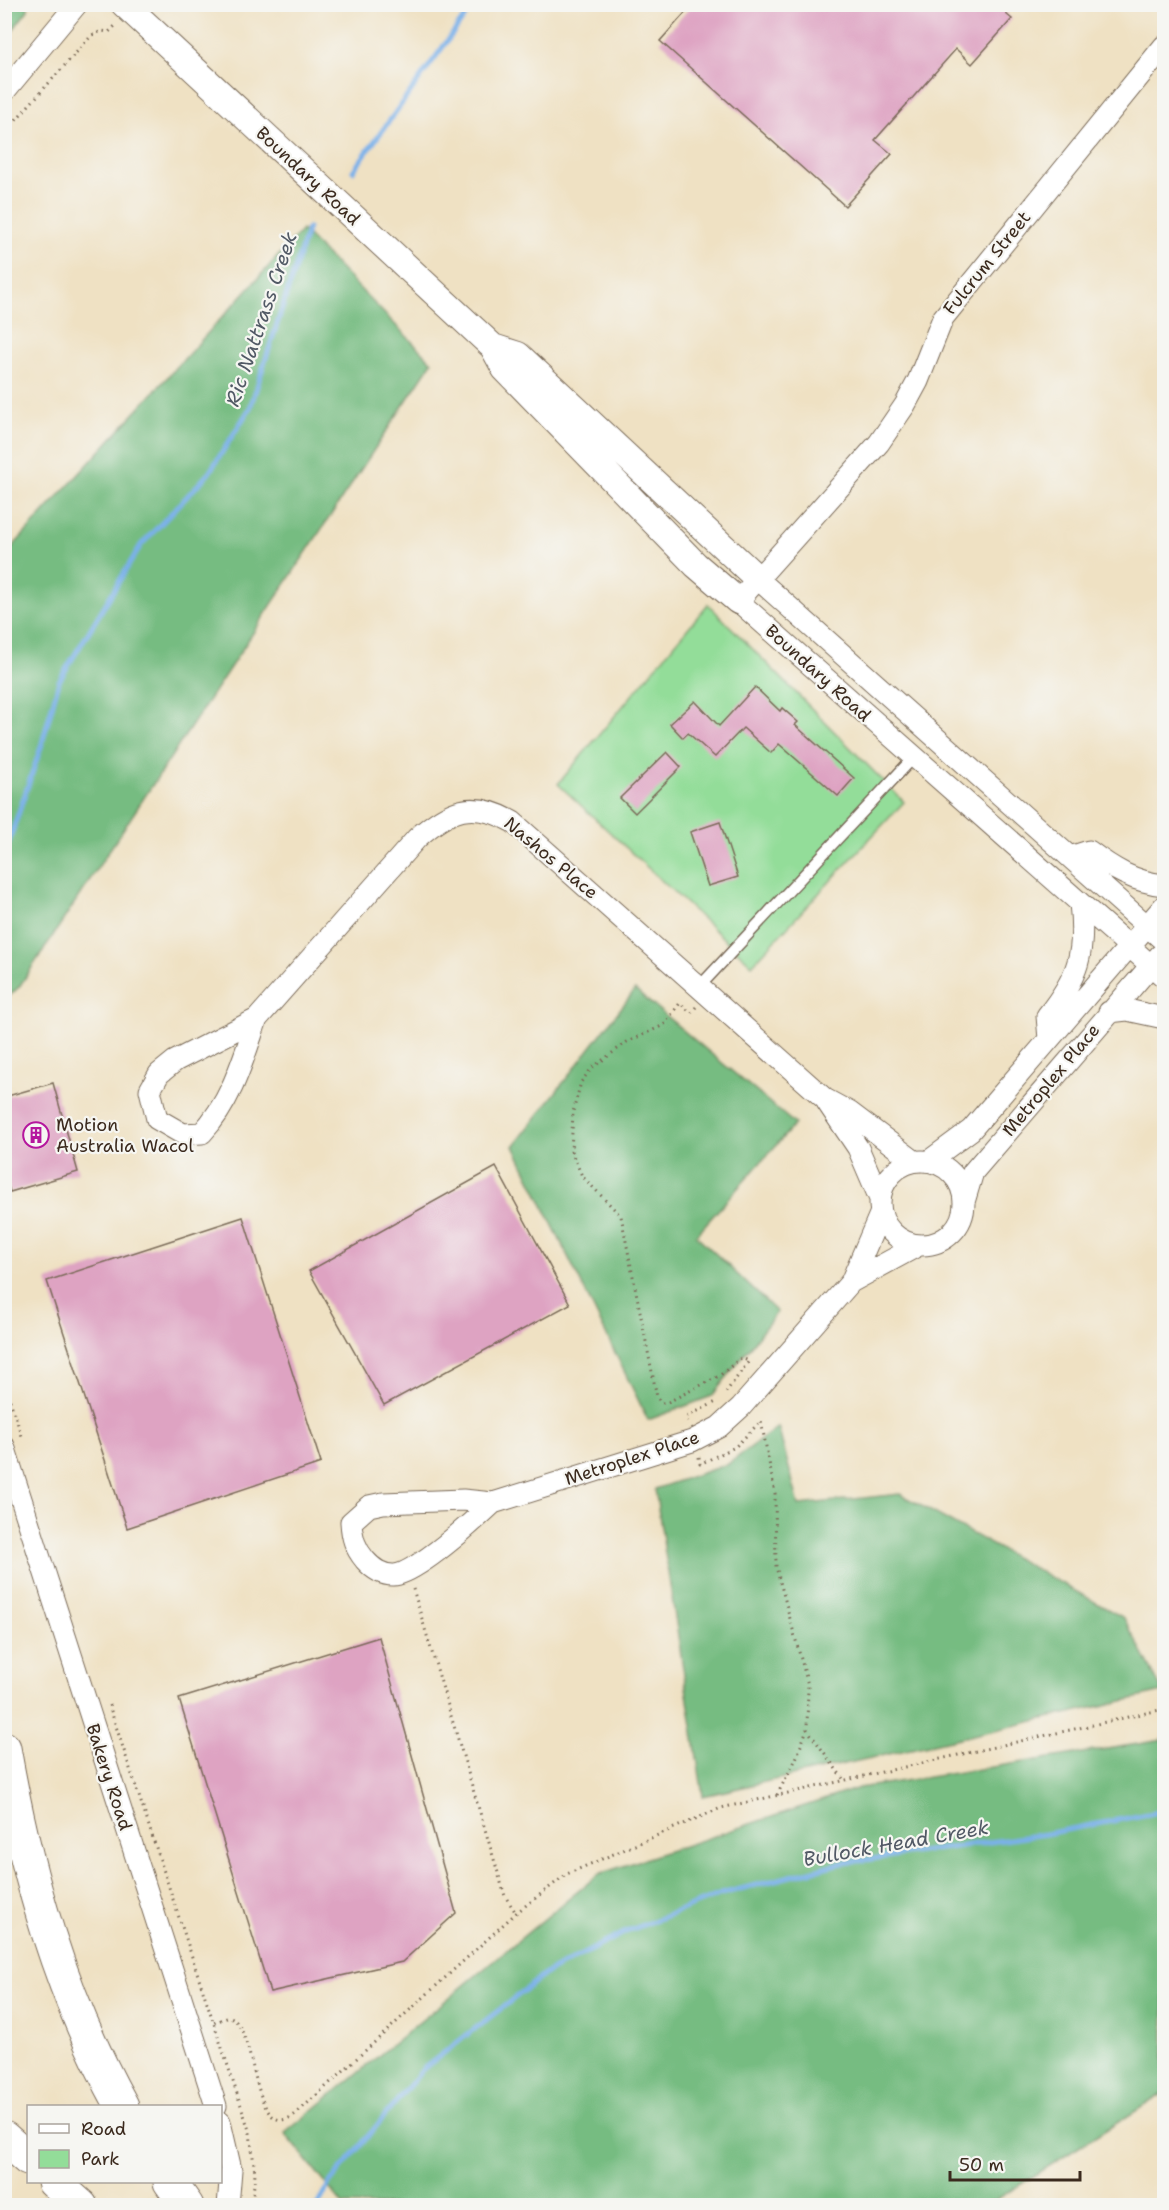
<svg xmlns="http://www.w3.org/2000/svg" width="1169" height="2210" viewBox="0 0 1169 2210" font-family="'Shantell Sans',sans-serif">
  <rect width="100%" height="100%" fill="#f6f6f2"/>
  <filter id="ink" filterUnits="userSpaceOnUse"><feTurbulence type="fractalNoise" baseFrequency=".0167" numOctaves="2"/><feDisplacementMap in="SourceGraphic" scale="12" xChannelSelector="R" yChannelSelector="G"/><feConvolveMatrix kernelMatrix="1 2 1 2 8 2 1 2 1" color-interpolation-filters="sRGB"/></filter>
  <filter id="wash" filterUnits="userSpaceOnUse"><feTurbulence type="fractalNoise" baseFrequency=".008" numOctaves="4" result="noise"/><feDisplacementMap in="SourceGraphic" scale="24" xChannelSelector="R" yChannelSelector="G"/><feGaussianBlur stdDeviation="1.35" result="paint"/><feColorMatrix in="noise" values="0 0 0 0 0 0 0 0 0 0 0 0 0 0 0 0 0 1.4 0 .05"/><feComposite in="paint" operator="in"/></filter>
  <g filter="url(#wash)">
    <rect width="100%" height="100%" fill="#efe1c3"/>
    <!-- green -->
    <path fill="#93dd99" stroke="#67845c" stroke-width="1.5" d="M708 604 904 802 752 965 558 784Z"/>
    <!-- forest -->
    <path fill="#76bc81" stroke="#587350" stroke-width="1.5" d="M5 4 28 5V10L5 40Z
      M302 230 432 362 19 987 5 1000V555Z
      M635 990 795 1124 696 1235 777 1312 712 1396 648 1420 514 1146Z
      M778 1427 799 1505 900 1494 1124 1618 1163 1692 703 1796 655 1489 728 1464Z
      M1164 1740V2093L988 2205H343L285 2133 599 1874 859 1788Z"/>
    <g fill="none" stroke-linecap="round" stroke-linejoin="round">
      <!-- stream -->
      <path stroke="#7ab1e9" stroke-width="5" d="M353 171 474 4
        M4 856 41 747 59 681 141 545 209 473 250 408 308 228
        M318 2206 329 2184 423 2069 548 1972 628 1931 721 1894 837 1864 1045 1834 1164 1811"/>
    </g>
    <g id="blocks">
      <!-- building -->
      <path fill="#dea3c2" d="M693 4H1014L1006 14 1012 19 972 64 956 49 875 140 892 154 845 206 660 41Z
        M755 687 780 711 782 708 798 722 795 725 854 778 838 796 779 744 771 753 743 728 715 757 688 733 683 738 670 724 695 701 719 726Z
        M667 752 681 767 635 813 620 798Z
        M720 822 738 877 708 886 690 832Z
        M53 1083 78 1172 10 1192 4 1173V1097Z
        M496 1167 570 1304 384 1405 309 1271Z
        M243 1217 321 1463 127 1528 47 1281Z
        M379 1637 456 1913 402 1962 270 1992 179 1699Z"/>
    </g>
  </g>
  <g filter="url(#ink)">
    <use href="#blocks" fill-opacity="0" stroke="#7a6a58" stroke-width="1.5"/>
    <g fill="none" stroke-linecap="round" stroke-linejoin="round">
      <!-- service casing -->
      <g stroke="#7a6a58" stroke-width="13">
        <path id="service" d="M699 987 913 758"/>
      </g>
      <!-- minor casing -->
      <g stroke="#7a6a58" stroke-width="23">
        <path id="minor" d="M1164 46 943 318 918 381 905 405 879 443 738 601 1164 977
          M4 92 77 4
          M759 580 1164 941
          M1070 857 1089 851C1113 869 1134 882 1164 885
          M1109 1012 1127 1010 1164 1018
          M257 1019C243 1059 232 1101 202 1133L183 1134 157 1119 150 1090 159 1074 175 1061 257 1019 417 838C449 809 473 799 513 822L825 1099 849 1112 914 1161
          M1049 1039 1047 1016C1078 977 1086 954 1080 903
          M827 1102 858 1148 880 1199
          M929 1161 971 1130 1164 906
          M880 1203a42 42 0 1 1 84 0a42 42 0 1 1-84 0Z
          M964 1202 973 1172 1160 955
          M851 1282 919 1245
          M4 1446 216 2106
          M493 1503C477 1518 414 1576 393 1575 381 1575 373 1569 365 1560 355 1548 352 1538 351 1522L369 1506 383 1503 463 1500 493 1503 692 1441 719 1427 741 1407 851 1282 881 1212
          M220 2122 231 2170 228 2206"/>
      </g>
      <!-- tertiary casing -->
      <g stroke="#7a6a58" stroke-width="28">
        <path id="tertiary" d="M124 4 493 347 505 369 696 565 738 601
          M493 347 518 355 759 580"/>
      </g>
      <!-- motorway casing -->
      <g stroke="#7a6a58" stroke-width="35">
        <path id="motorway" d="M4 1748C26 1874 60 1994 122 2106
          M4 2138 28 2159
          M54 2182 81 2206
          M170 2182 187 2206"/>
      </g>
      <!-- path -->
      <path stroke="#7a6a58" stroke-width="3" stroke-dasharray="1.5 4.5" stroke-linecap="butt" d="M4 133 92 35 102 31 109 32 115 26
        M696 1007 691 1013 680 1003 664 1025 627 1042 592 1068 581 1082 573 1112 571 1151 582 1176 621 1216 657 1397 661 1403 668 1402 719 1376 741 1358 749 1361 723 1396
        M4 1383 22 1436
        M688 1422 686 1417 716 1402
        M699 1457 700 1464 735 1447 761 1421 775 1493 776 1567 808 1685 807 1729 844 1780
        M413 1589 505 1896 516 1913
        M109 1705 250 2133 255 2173 252 2206
        M777 1795 796 1759 807 1729
        M214 2022 230 2017C258 2026 251 2152 298 2112L516 1913 567 1874 721 1808 1164 1709"/>
      <!-- service -->
      <use href="#service" stroke="#fff" stroke-width="10"/>
      <!-- minor -->
      <use href="#minor" stroke="#fff" stroke-width="21"/>
      <!-- tertiary -->
      <use href="#tertiary" stroke="#fff" stroke-width="26"/>
      <!-- motorway -->
      <use href="#motorway" stroke="#fff" stroke-width="33"/>
    </g>
  </g>
  <!-- icons -->
  <defs>
    <g id="building-ring" transform="scale(1.35)"><circle r="9.5" fill="#f6f6f2" stroke="#b5179e" stroke-width="1.5"/><path d="M-4-6H4V6H1V3H-1V6H-4ZM-2.5-4.3h1.7v1.8h-1.7ZM.8-4.3h1.7v1.8H.8ZM-2.5-1h1.7V.8h-1.7ZM.8-1h1.7V.8H.8Z" fill="#b5179e"/></g>
  </defs>
  <g fill-rule="evenodd">
    <use href="#building-ring" x="36" y="1135"/>
  </g>
  <g text-anchor="middle" stroke-width="4.5" stroke-linejoin="round" paint-order="stroke">
    <!-- street labels -->
    <g font-size="18" fill="#3b2a1e" stroke="#f6f6f2">
      <text transform="translate(308 176) rotate(43)" y="6">Boundary Road</text>
      <text transform="translate(987 263) rotate(-51)" y="6">Fulcrum Street</text>
      <text transform="translate(818 673) rotate(42)" y="6">Boundary Road</text>
      <text transform="translate(551 858) rotate(40)" y="6">Nashos Place</text>
      <text transform="translate(1051 1080) rotate(-50)" y="6">Metroplex Place</text>
      <text transform="translate(632 1458) rotate(-18)" y="6">Metroplex Place</text>
      <text transform="translate(109 1777) rotate(72)" y="6">Bakery Road</text>
    </g>
    <!-- poi labels -->
    <g font-size="18" fill="#3b2a1e" stroke="#f6f6f2" text-anchor="start">
      <text x="56" y="1131">Motion<tspan x="56" dy="21">Australia Wacol</tspan></text>
    </g>
    <!-- water labels -->
    <g font-size="20" font-style="italic" fill="#515965" stroke="#f6f6f2">
      <text transform="translate(261 319) rotate(-71)" y="7">Ric Nattrass Creek</text>
      <text transform="translate(896 1843) rotate(-10)" y="7">Bullock Head Creek</text>
    </g>
  </g>
  <!-- margin -->
  <rect width="1169" height="2210" fill="none" stroke="#f6f6f2" stroke-width="24"/>
  <!-- legend -->
  <rect x="27" y="2105" width="195" height="78" fill="#f6f6f2" stroke="#aba49d" stroke-width="1.5"/>
  <rect x="39" y="2124" width="30" height="9" fill="#ffffff" stroke="#aba49d" stroke-width="1.5"/>
  <text x="81" y="2135" font-size="18" fill="#3b2a1e">Road</text>
  <rect x="39" y="2150" width="30" height="18" fill="#93dd99" stroke="#aba49d" stroke-width="1.5"/>
  <text x="81" y="2165" font-size="18" fill="#3b2a1e">Park</text>
  <!-- scale -->
  <path d="M950 2171v9h130v-9" fill="none" stroke="#3b2a1e" stroke-width="3"/>
  <text x="959" y="2171" font-size="18" fill="#3b2a1e" stroke="#f6f6f2" stroke-width="4.5" paint-order="stroke">50 m</text>
</svg>
